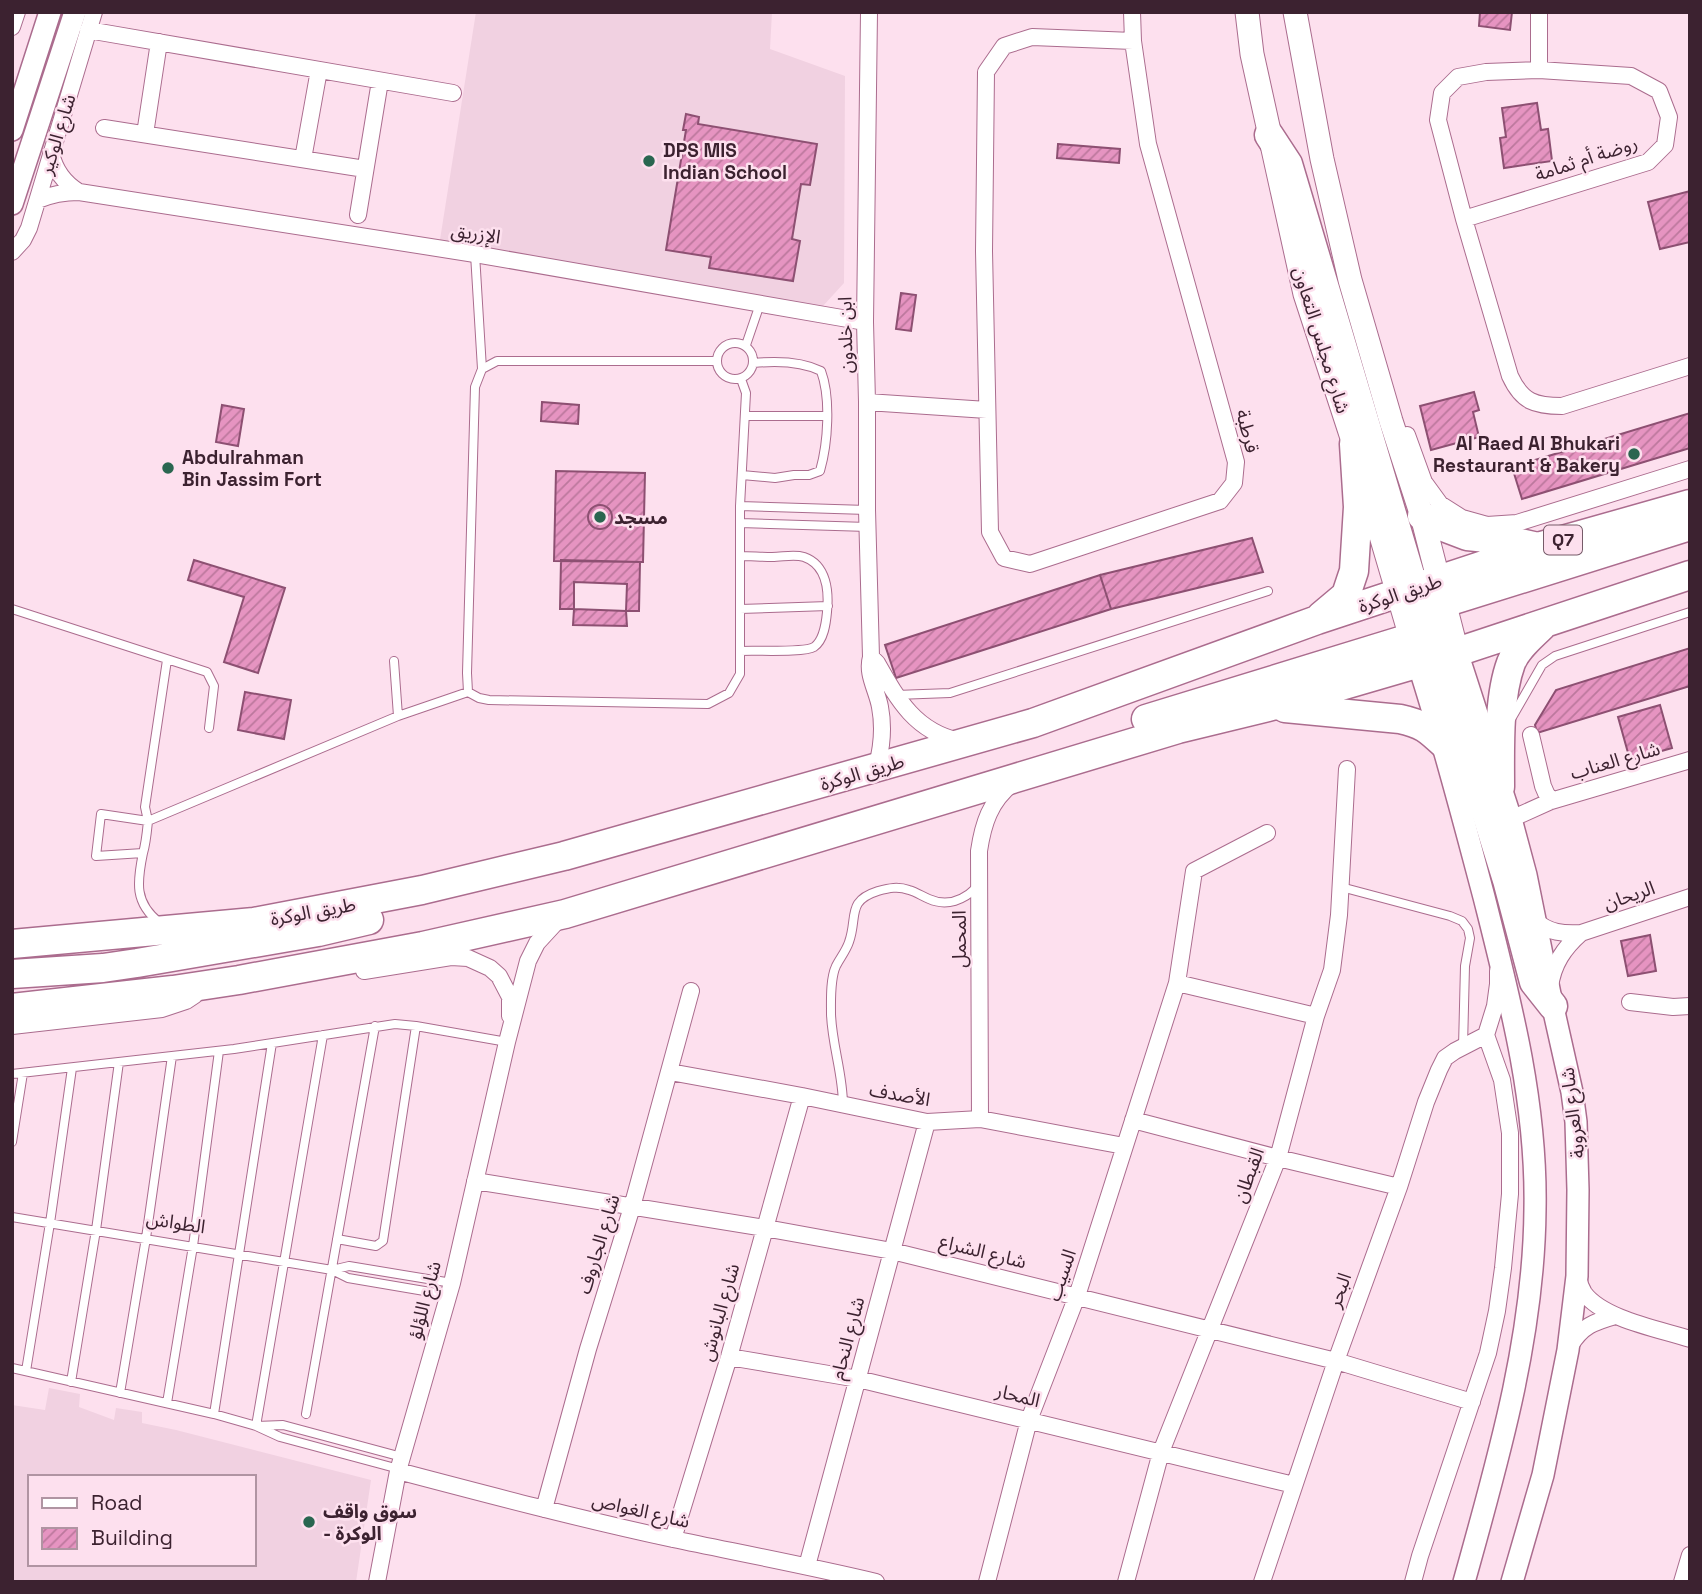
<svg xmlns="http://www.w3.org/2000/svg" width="1702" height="1594" viewBox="0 0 1702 1594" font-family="'Space Grotesk','Noto Sans Arabic',sans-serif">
  <defs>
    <pattern id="building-hatch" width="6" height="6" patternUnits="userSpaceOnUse" patternTransform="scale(1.75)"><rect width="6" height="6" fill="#e694c1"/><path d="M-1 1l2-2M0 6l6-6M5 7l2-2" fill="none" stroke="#bc789d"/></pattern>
  </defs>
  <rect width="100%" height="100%" fill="#fde0ee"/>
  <!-- built -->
  <path fill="#f1d1e1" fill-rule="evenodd" d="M476 12H772L770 49 845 76 844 283 823 306 439 246Z
    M49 1388 80 1394 79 1407 114 1420 116 1408 142 1412V1423L176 1430 371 1480 356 1582H12V1405L45 1410ZM30 1477H254V1564H30Z"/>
  <!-- building -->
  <path fill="url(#building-hatch)" stroke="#8d5072" stroke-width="2" d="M1480 12H1512L1510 30 1479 26Z
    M1537 103 1541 130 1548 129 1552 161 1504 168 1500 138 1506 137 1502 108Z
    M686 114 699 117 698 124 817 144 810 185 801 184 792 239 800 241 793 281 709 268 711 257 666 250 686 130H683Z
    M1058 144 1120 149 1119 163 1057 158Z
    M1690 191V242L1660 249 1648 202Z
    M901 293 916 295 911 331 896 329Z
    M1474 392 1479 410 1473 412 1479 437 1431 450 1420 406Z
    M542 402 579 405 578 424 541 421Z
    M222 405 244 409 238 446 216 442Z
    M1690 413V448L1522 499 1512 467Z
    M556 471 645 473 643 562 554 561Z
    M588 517a12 12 0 1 1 24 0a12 12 0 1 1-24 0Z
    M1252 538 1263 572 1111 609 1100 575Z
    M194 560 285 588 258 673 224 662 244 597 188 580Z
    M561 560 640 562 639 611H626L627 584 574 582V609H560Z
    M1100 575 1111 609 896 678 885 645Z
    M574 609 626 611 627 626 573 625Z
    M1690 648V686L1537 733 1535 725 1556 690Z
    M245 692 291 700 284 739 238 730Z
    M1660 705 1672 748 1630 760 1618 717Z
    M1650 935 1656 971 1628 976 1621 941Z"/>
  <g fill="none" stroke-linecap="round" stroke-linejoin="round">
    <!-- service casing -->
    <g stroke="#ab6c8e" stroke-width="10">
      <path id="service" d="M475 254 482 369
        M717 361a18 18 0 1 1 36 0a18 18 0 1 1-36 0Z
        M746 345 760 304
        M716 361H497L482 369 475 387 467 673 468 692 479 698 489 700 708 704 729 693 740 674V506L746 393 741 379
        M745 416H827
        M742 475 775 478 794 475H809L820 471C828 443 831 398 821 371 801 361 775 361 754 363
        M740 506 867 510
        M740 523 868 527
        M12 609 207 672 214 686 209 728
        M740 609 828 606
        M740 651C755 650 804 653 814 647 824 640 826 623 827 612 829 592 827 565 804 557 794 554 783 557 772 557 761 557 751 556 740 556
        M394 661 398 716
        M896 695 950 693 1268 591
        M1511 719 1542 665 1555 656 1690 612
        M143 853 96 856 101 814 148 821 145 807 167 660
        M1341 887 1450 916 1462 921 1468 929 1470 938 1465 966 1463 1047
        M160 923C134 903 137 882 143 853 146 843 147 831 148 821L398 716 468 692
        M12 1074 234 1049 395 1024 416 1026 507 1042
        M843 1105C843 1074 832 1045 831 1014 831 1000 830 979 836 966 840 958 846 951 849 942 858 917 846 901 878 891 889 888 898 886 909 890 916 892 922 896 929 899 947 907 964 900 977 887
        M12 1142 23 1073
        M12 1217 284 1262 332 1270 348 1278 448 1295
        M337 1239 376 1246 383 1241 416 1026
        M332 1270 349 1266 452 1283
        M12 1368 214 1414 256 1426 280 1437 399 1469
        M26 1371 50 1223 72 1068
        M71 1382 96 1230 119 1062
        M120 1393 146 1238 172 1056
        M167 1403 193 1246 219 1051
        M214 1414 272 1043
        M306 1414 375 1026
        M256 1426 323 1035
        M256 1426 283 1425 402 1457"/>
    </g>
    <!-- minor casing -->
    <g stroke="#ab6c8e" stroke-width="18">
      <path id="minor" d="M869 12 865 322 867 402V510L871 657C866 674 877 690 880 707 884 728 882 748 876 769
        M1132 12 1133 41 1148 144 1236 462 1234 483 1220 501 1030 564 1004 558 990 532 984 251 986 72 1004 46 1032 37 1133 41
        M12 27 17 12
        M88 30 453 93
        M1539 70V12
        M104 128 365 169
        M145 134 159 42
        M51 153C55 171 64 183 79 192
        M303 159 319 70
        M38 200C52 194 64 192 79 192L475 254 865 322
        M358 215 380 81
        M1464 219 1648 162 1665 145 1669 117 1659 91 1631 76 1539 70 1486 72 1458 77 1442 93 1438 120 1464 219 1510 376C1522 402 1535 406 1562 406L1690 366
        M12 252 23 240 29 228 94 12
        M867 402 987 410
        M1407 435 1424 482 1440 504 1462 518 1487 525 1517 523 1690 469
        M871 657 877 663C898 700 915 731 959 741
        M1531 735 1543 786 1546 793 1551 801
        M1511 819 1551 801 1690 760
        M1535 920C1548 933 1564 934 1581 933L1690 897
        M364 971 451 957 468 958 490 968 499 976 510 997V1016
        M1177 983 1316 1016
        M1550 987C1553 964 1564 948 1581 933
        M1630 1002 1673 1007 1690 1006
        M12 1026 162 1009 186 1001 195 995
        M670 1072 802 1096 927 1122 980 1119 1124 1146
        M980 1119 979 851C983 824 990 801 1013 783
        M1133 1120 1278 1158 1399 1187
        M475 1181 765 1228 892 1251 1336 1361 1472 1402
        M1578 1277C1579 1282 1581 1288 1584 1293 1603 1319 1659 1329 1690 1339
        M1570 1346C1582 1326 1594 1322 1615 1316
        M729 1357 858 1379 1294 1485
        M398 1471C489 1495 580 1519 673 1539 740 1553 809 1566 876 1582
        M544 1509 588 1349 632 1207 691 991
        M673 1539 729 1357 802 1096
        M807 1566 927 1122
        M377 1582 398 1471 452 1283 507 1042 528 961 537 943 560 918
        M987 1582 1029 1420 1077 1296 1177 983 1194 871 1267 833
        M1126 1582 1161 1452 1278 1158 1316 1016 1332 970 1339 915 1347 769
        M1262 1582 1336 1361 1399 1187 1426 1102 1439 1070 1445 1058 1455 1051 1486 1035
        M1413 1582 1420 1556 1488 1353 1497 1311 1503 1268 1510 1194V1133L1502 1080 1486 1035 1495 1006 1498 984V971
        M1682 1582 1690 1555"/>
    </g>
    <!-- tertiary casing -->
    <g stroke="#ab6c8e" stroke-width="24">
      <path id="tertiary" d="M12 130 50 12
        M12 204 75 12
        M1457 652 1511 819 1526 875 1550 994 1572 1092 1576 1122 1578 1190 1577 1276 1568 1350 1543 1475 1512 1582
        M1418 663C1443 740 1463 818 1484 897 1510 1000 1537 1102 1535 1209 1534 1337 1498 1460 1464 1582"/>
    </g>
    <!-- secondary casing -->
    <g stroke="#ab6c8e" stroke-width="25">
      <path id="secondary" d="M1247 12 1252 54 1305 294 1354 444 1414 648
        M1295 12 1322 159 1350 280 1391 421 1422 516 1457 652"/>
    </g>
    <!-- trunk casing -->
    <g stroke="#ab6c8e" stroke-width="31">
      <path id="trunk" d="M1269 135 1288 164 1414 588 1424 615 1433 629 1457 652
        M1422 516 1446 528 1467 536 1507 540 1538 547
        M1321 616 1346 595 1354 571 1358 507 1354 444
        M1432 631 1444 603 1690 526
        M1430 642 1438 658 1507 880 1534 982 1553 1006
        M1285 708 1400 719C1423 724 1428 729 1445 745
        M1146 719 1410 638 1420 624 1438 580
        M1500 787C1500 750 1498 698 1511 663 1517 648 1531 637 1542 626
        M12 944 254 922 422 890 564 856 1033 723 1317 620 1538 547 1690 504
        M12 974 103 968 137 963 318 932 369 920
        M12 1008 173 990 239 980 423 946 565 914 1178 729 1272 706 1457 652 1690 575"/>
    </g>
    <!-- service -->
    <use href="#service" stroke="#fff" stroke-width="8"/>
    <!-- minor -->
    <use href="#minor" stroke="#fff" stroke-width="16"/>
    <!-- tertiary -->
    <use href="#tertiary" stroke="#fff" stroke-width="21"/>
    <!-- secondary -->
    <use href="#secondary" stroke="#fff" stroke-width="23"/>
    <!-- trunk -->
    <use href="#trunk" stroke="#fff" stroke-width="28"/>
  </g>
  <!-- markers -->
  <g fill="#2a6650" stroke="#fde0ee" stroke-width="2.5">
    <circle cx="649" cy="161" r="7"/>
    <circle cx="1634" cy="454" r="7"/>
    <circle cx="168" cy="468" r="7"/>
    <circle cx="600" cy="517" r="7"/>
    <circle cx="309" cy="1522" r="7"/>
  </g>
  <g text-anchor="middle" stroke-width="5" stroke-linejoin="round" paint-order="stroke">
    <!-- shield labels -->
    <rect fill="#fde0ee" stroke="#765b69" stroke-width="2" x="1544" y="525.5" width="38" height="29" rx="5"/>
    <g font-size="18" font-weight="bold" fill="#3c2230">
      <text x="1563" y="546">Q7</text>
    </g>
    <!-- street labels -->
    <g font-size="19" fill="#3c2230" stroke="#fde0ee">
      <text transform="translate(57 134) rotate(-73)" y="7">شارع الوكير</text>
      <text transform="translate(1586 158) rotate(-18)" y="7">روضة أم ثمامة</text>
      <text transform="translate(476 233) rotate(9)" y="7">الإزريق</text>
      <text transform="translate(845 335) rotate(-91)" y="7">ابن خلدون</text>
      <text transform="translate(1322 340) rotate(73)" y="7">شارع مجلس التعاون</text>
      <text transform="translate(1248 431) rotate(76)" y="7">قرطبة</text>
      <text transform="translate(1400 593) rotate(-18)" y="7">طريق الوكرة</text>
      <text transform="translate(1615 760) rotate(-16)" y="7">شارع العناب</text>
      <text transform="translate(862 772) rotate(-16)" y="7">طريق الوكرة</text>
      <text transform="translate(1629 895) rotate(-19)" y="7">الريحان</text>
      <text transform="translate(313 911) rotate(-10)" y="7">طريق الوكرة</text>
      <text transform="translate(959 939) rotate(-90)" y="7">المحمل</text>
      <text transform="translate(900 1094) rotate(10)" y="7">الأصدف</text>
      <text transform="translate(1572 1113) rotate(-97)" y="7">شارع العروبة</text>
      <text transform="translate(1248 1175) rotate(-70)" y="7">القبطان</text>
      <text transform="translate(176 1222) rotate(9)" y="7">الطواش</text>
      <text transform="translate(598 1244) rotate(-73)" y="7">شارع الجاروف</text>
      <text transform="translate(983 1251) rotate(14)" y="7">شارع الشراع</text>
      <text transform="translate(1061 1275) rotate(-71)" y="7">السيب</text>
      <text transform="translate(1339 1290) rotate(-70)" y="7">البحر</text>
      <text transform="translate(424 1300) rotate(-75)" y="7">شارع اللؤلؤ</text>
      <text transform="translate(719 1312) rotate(-74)" y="7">شارع البانوش</text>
      <text transform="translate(847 1338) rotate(-75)" y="7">شارع النحام</text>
      <text transform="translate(1018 1395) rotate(14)" y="7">المحار</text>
      <text transform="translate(641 1510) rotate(13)" y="7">شارع الغواص</text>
    </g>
    <!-- poi labels -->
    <g font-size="19" font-weight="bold" fill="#3c2230" stroke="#fde0ee" text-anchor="start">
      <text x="663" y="157">DPS MIS<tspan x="663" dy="22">Indian School</tspan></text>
      <text x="1620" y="450" text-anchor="end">Al Raed Al Bhukari<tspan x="1620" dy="22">Restaurant &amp; Bakery</tspan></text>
      <text x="182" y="464">Abdulrahman<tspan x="182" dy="22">Bin Jassim Fort</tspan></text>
      <text x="614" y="524">مسجد</text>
      <text x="323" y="1518">سوق واقف<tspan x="323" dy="22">- الوكرة</tspan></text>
    </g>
  </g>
  <!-- border -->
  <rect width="1702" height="1594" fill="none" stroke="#3c2230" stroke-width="28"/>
  <!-- legend -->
  <rect x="28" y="1475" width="228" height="91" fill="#fde0ee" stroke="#b094a2" stroke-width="2"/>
  <rect x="42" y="1498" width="35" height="10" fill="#ffffff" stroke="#b094a2" stroke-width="2"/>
  <text x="91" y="1510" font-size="21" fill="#3c2230">Road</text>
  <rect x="42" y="1528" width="35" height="21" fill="url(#building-hatch)" stroke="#b094a2" stroke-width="2"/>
  <text x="91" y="1545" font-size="21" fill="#3c2230">Building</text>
</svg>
